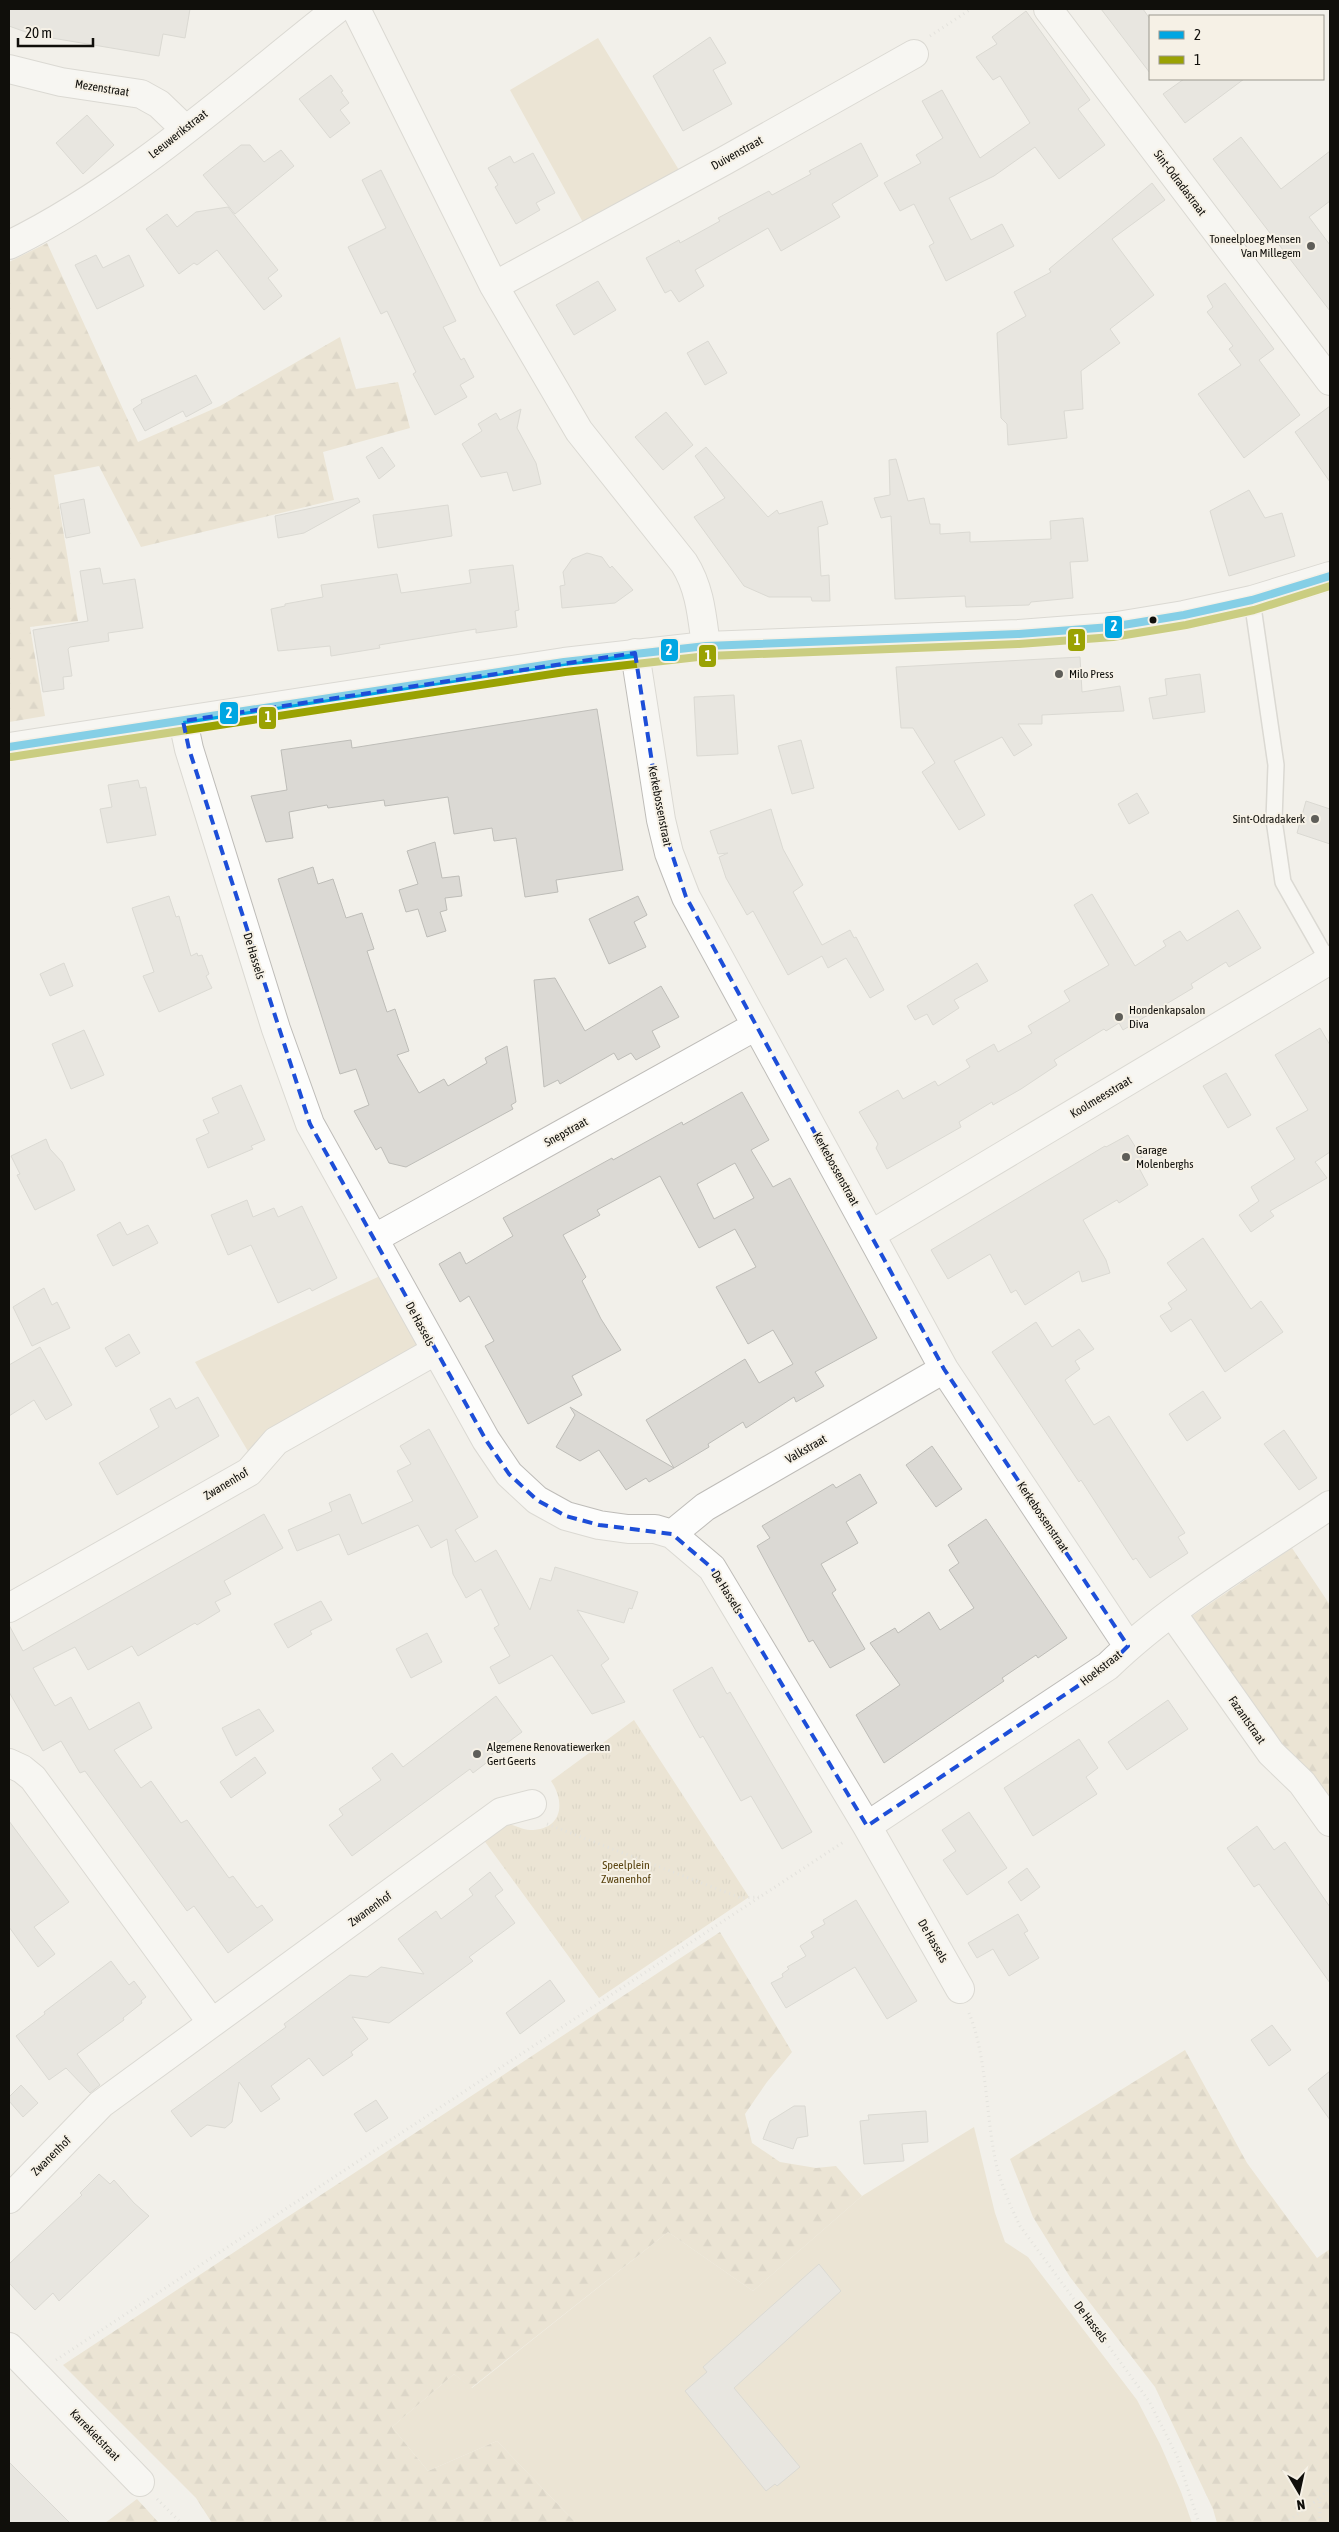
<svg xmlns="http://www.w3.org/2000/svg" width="1339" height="2532" viewBox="0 0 1339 2532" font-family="'Asap Condensed',sans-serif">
  <defs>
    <pattern id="forest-firs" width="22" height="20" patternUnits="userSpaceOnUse" patternTransform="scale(1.25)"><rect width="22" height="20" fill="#e2d5ba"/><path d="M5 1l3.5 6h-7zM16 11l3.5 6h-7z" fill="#c1b69f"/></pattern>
    <pattern id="park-tufts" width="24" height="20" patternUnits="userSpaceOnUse" patternTransform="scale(1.25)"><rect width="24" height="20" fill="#e2d5ba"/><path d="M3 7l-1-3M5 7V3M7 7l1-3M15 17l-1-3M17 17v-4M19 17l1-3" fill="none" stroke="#c1b69f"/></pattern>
  </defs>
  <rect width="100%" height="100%" fill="#f2f0ea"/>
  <!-- grass -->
  <path fill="#e2d5ba" d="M598 38 679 170 585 226 510 90Z
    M380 1276 420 1347 268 1429 249 1453 195 1362Z
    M974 2127 995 2213 1005 2242 1028 2257 1137 2400 1160 2444 1181 2492 1192 2523H576L497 2441 428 2471 392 2427 454 2374 472 2388 668 2232 753 2291 862 2196Z"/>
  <!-- forest -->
  <path fill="url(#forest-firs)" d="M47 243 138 442 220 406 340 337 356 389 398 382 410 428 323 452 334 500 141 547 99 466 54 475 78 621 30 627 45 716 9 722V262Z
    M1292 1548 1330 1605V1809L1281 1747 1189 1618Z
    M720 1932 792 2052 767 2082 745 2114 752 2143 780 2162 816 2168 836 2166 862 2196 753 2291 668 2232 471 2388 454 2374 392 2427 428 2471 497 2441 576 2523H212L196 2498 63 2365Z
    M1185 2050 1247 2163 1317 2258 1330 2249V2523H1217L1213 2509 1155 2387 1070 2277 1033 2217 1010 2159Z
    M137 2499 159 2523H105Z"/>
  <!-- park -->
  <path fill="url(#park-tufts)" d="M634 1720 749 1897 599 1998 483 1839 504 1823C513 1824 522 1830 530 1830 562 1830 566 1803 551 1781Z"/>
  <!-- building -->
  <path fill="#dbd9d4" stroke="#bebdb8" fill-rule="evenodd" d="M9 9H190L185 38 163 34 159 56 34 35 9 26Z
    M1101 9H1143L1150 19V73Z
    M1026 11 1090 100 1078 109 1105 145 1059 179 1035 147 994 176 949 198 971 240 1002 224 1014 246 946 281 929 246 934 243 914 204 900 211 884 183 921 163 916 155 943 138 922 101 942 90 980 158 1030 123 1000 76 993 80 976 57 997 44 992 37Z
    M710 37 726 63 713 70 732 104 683 131 653 76Z
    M331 75 343 91 341 92 349 103 340 110 350 123 330 138 299 99Z
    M1184 79H1244L1185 123 1163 94Z
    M87 115 114 145 83 174 56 143Z
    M1241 137 1281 189 1330 151V201L1309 217 1330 245V311L1213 159Z
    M861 143 878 176 832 204 840 217 781 251 768 228 695 270 704 286 679 302 671 290 665 293 646 258 679 240 680 243 720 221 718 218 769 191 772 195 811 174 809 171Z
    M241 145H250L264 162 281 150 294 166 235 214 203 175Z
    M533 153 555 193 536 203 540 210 516 224 495 187 498 185 488 168 510 156 514 163Z
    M381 170 456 321 443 327 461 360 464 358 474 377 460 385 467 397 435 415 413 374 416 372 387 311 381 314 348 247 386 228 362 180Z
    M1152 183 1165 200 1112 239 1154 295 1110 329 1120 343 1081 371 1083 409 1064 411 1067 438 1008 445 1007 424 1001 418 997 333 1026 316 1014 292 1051 272 1049 269Z
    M228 207 278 270 268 278 282 296 264 310 217 250 197 265 194 263 179 274 146 229 167 214 177 227 196 212Z
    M96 255 103 268 129 255 144 286 97 309 75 265Z
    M598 281 616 310 574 335 556 305Z
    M1225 283 1274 349 1259 360 1300 415 1244 458 1198 394 1241 365 1229 349 1233 346 1207 312 1213 307 1207 296Z
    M708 341 727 373 705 385 687 353Z
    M196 375 212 403 186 417 183 411 145 431 133 409 142 403 141 400Z
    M1330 406V482L1295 432Z
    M521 409 517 428 536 463 541 484 513 491 507 472 481 477 462 444 482 431 478 424 496 413 500 420Z
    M666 412 693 445 663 470 635 437Z
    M382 447 395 466 379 479 366 457Z
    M706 447 768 517 777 510 779 514 822 501 828 524 818 527 821 576 829 575 830 601H812L811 597H769L744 586 694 517 725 498 695 456Z
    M896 459 908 501 924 498 930 524H940V534L970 532V542L1051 539 1050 521 1083 518 1088 561 1070 562 1073 598 1031 602 1029 605 966 607 965 596 895 599 891 516 881 518 874 498 890 495 889 460Z
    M1249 490 1265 518 1282 513 1295 556 1229 576 1210 511Z
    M358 498 360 502 304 533 278 538 275 516Z
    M84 499 90 533 66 538 60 504Z
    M448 505 452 536 378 548 373 515Z
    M587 553 602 557 610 568 612 566 633 590 615 603 562 608 560 586 565 585 563 572 572 559Z
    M513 565 519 610 515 611 517 627 476 633V629L379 645 380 648 331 656 330 646 278 651 271 609 285 606V604L323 597 321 585 397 574 401 593 471 583 469 570Z
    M100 568 103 584 135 579 143 628 108 633 109 641 70 647 68 649 72 676 63 677 64 689 43 692 33 630 88 621 80 571Z
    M1080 657 1082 692 1120 686 1124 711 1042 715V724H1018L1032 745 1014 756 1002 737 954 761 985 815 959 830 922 772 935 763 913 728H901L896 667Z
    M1200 674 1205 712 1153 719 1149 698 1167 695 1165 679Z
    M734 695 738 754 697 756 694 697Z
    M597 709 623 870 556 880 558 892 525 897 516 838 494 841 492 828 454 834 448 797 385 806 384 800 328 808 327 805 289 812 293 838 266 842 251 796 287 790 281 750 351 740 352 748Z
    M801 740 814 788 792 794 778 746Z
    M138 780 140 788 146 787 156 835 107 843 100 809 112 807 108 785Z
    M1137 793 1149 813 1129 824 1118 804Z
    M1306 801 1330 809V844L1297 833Z
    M771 809 783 849 803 885 793 892 822 945 850 930 854 938 856 937 884 990 870 998 846 958 828 968 822 956 788 975 753 911 747 915 726 878 719 857 728 853 718 854 710 831Z
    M435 842 442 878 459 876 462 896 445 898 447 910 440 912 446 931 427 937 418 909 406 912 399 890 418 884 407 851Z
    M313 867 318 884 333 879 346 918 362 913 374 949 367 951 387 1012 395 1009 409 1051 397 1055 419 1093 444 1079 448 1086 487 1063 485 1058 507 1046 516 1102 511 1105 513 1109 406 1167 389 1163 381 1147 376 1150 354 1111 369 1105 356 1069 340 1074 278 879Z
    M1092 894 1135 966 1166 946 1163 941 1180 931 1187 941 1238 910 1261 948 1229 967 1226 962 1191 984 1193 988 1123 1030 1119 1023 1106 1031 1104 1029 1054 1060 1057 1065 1021 1089 993 1105 992 1102 959 1122 961 1127 887 1169 876 1148 878 1144 859 1112 898 1090 903 1099 935 1081 938 1086 970 1067 966 1060 994 1044 998 1052 1032 1033 1028 1026 1070 1001 1064 991 1109 965 1074 905Z
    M169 896 176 917 179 916 191 956 197 953 198 956 202 955 209 974 206 976 212 988 159 1012 143 976 154 972 132 908Z
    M638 896 647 915 634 922 646 947 609 964 589 919Z
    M64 963 73 986 50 996 40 974Z
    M977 963 988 981 954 1000 959 1008 933 1025 927 1014 915 1020 907 1006Z
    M555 978 585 1031 661 986 679 1017 652 1031 660 1047 636 1060 631 1053 618 1060 614 1053 560 1084 558 1080 544 1087 534 980Z
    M1320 1028 1330 1045V1152L1315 1162 1327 1178 1270 1211 1274 1216 1251 1232 1239 1215 1259 1201 1251 1187 1295 1159 1276 1128 1308 1110 1275 1055Z
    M84 1030 104 1075 71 1089 52 1044Z
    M1226 1073 1251 1115 1228 1128 1203 1086Z
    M241 1085 265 1140 251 1146 253 1149 208 1168 196 1139 209 1133 203 1120 219 1113 212 1098Z
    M742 1092 769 1140 751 1150 773 1187 790 1178 877 1338 815 1372 824 1386 796 1402 794 1397 746 1428 743 1422 708 1444 709 1447 674 1468 646 1420 745 1359 759 1383 793 1364 773 1330 748 1344 716 1287 756 1267 735 1229 699 1248 660 1176 597 1210 600 1215 563 1235 586 1277 582 1281 601 1319 621 1350 572 1376 582 1395 528 1424 485 1346 494 1341 469 1296 460 1302 439 1264 460 1252 466 1264 513 1236 503 1218 612 1158 613 1160 682 1122 683 1125ZM735 1163 754 1198 714 1219 697 1184Z
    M1128 1135 1146 1164 1139 1168 1148 1185 1119 1203 1117 1200 1083 1220 1106 1260 1110 1273 1082 1282 1079 1271 1025 1305 1016 1290 1011 1293 990 1254 948 1279 931 1250 1105 1146 1106 1147Z
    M46 1139 50 1149 62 1162 75 1190 35 1210 17 1175 20 1174 11 1156Z
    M247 1200 253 1217 274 1208 278 1217 302 1206 337 1278 312 1291 310 1288 278 1303 251 1245 228 1255 211 1215Z
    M120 1222 127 1235 148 1225 158 1243 113 1266 97 1235Z
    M1203 1238 1251 1309 1261 1301 1283 1332 1225 1372 1191 1319 1171 1332 1160 1316 1172 1309 1168 1303 1187 1290 1167 1263Z
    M44 1288 52 1305 57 1302 70 1328 32 1346 13 1307Z
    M1036 1322 1052 1347 1079 1329 1094 1349 1075 1361 1080 1369 1065 1380 1094 1425 1109 1416 1185 1533 1178 1537 1188 1553 1150 1578 1136 1558 1133 1560 1081 1480 1079 1482 992 1352Z
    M129 1334 140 1353 116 1367 105 1348Z
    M40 1347 72 1405 46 1420 34 1400 9 1416V1365Z
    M1203 1391 1221 1418 1187 1441 1169 1414Z
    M198 1397 219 1436 117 1495 99 1463 159 1427 150 1409 170 1398 176 1409Z
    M570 1407 578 1412 674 1468 649 1482 646 1478 626 1490 599 1450 580 1461 556 1447 575 1415Z
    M429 1429 478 1517 455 1530 475 1562 496 1550 530 1610 540 1578 551 1581 555 1567 638 1592 632 1609 629 1608 624 1623 577 1610 609 1659 601 1665 625 1702 592 1714 552 1655 499 1684 490 1667 510 1656 494 1628 499 1625 481 1589 466 1598 453 1574 447 1539 431 1548 418 1525 348 1555 339 1534 297 1551 288 1530 332 1511 329 1503 350 1494 362 1524 413 1501 397 1471 411 1464 400 1446Z
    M1284 1430 1317 1478 1299 1490 1264 1444Z
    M932 1446 962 1489 936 1507 906 1465Z
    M860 1474 877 1503 846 1522 858 1543 821 1564 836 1590 832 1593 865 1649 830 1668 813 1640 809 1642 757 1546 770 1538 762 1526 833 1484 836 1488Z
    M264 1514 283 1548 224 1581 231 1594 215 1602 220 1611 197 1625 195 1623 138 1656 132 1646 88 1670 75 1647 33 1668 55 1706 71 1697 89 1730 139 1702 152 1728 114 1750 141 1788 151 1781 181 1823 187 1820 229 1878 233 1876 257 1908 262 1905 273 1920 228 1953 194 1906 187 1911 85 1771 80 1773 61 1741 43 1751 9 1692V1625L23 1651Z
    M986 1519 1067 1638 1038 1658 1036 1655 1002 1678 1004 1681 884 1763 856 1715 900 1685 870 1643 895 1628 898 1633 929 1612 940 1630 974 1608 949 1570 959 1563 948 1545Z
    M321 1601 332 1620 310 1631 312 1634 288 1648 274 1624Z
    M427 1633 442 1662 411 1678 396 1649Z
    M712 1667 727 1694 730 1692 812 1832 782 1849 751 1796 741 1801 703 1736 700 1738 673 1690Z
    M496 1696 522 1732 492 1754 494 1757 473 1773 470 1769 352 1856 329 1825 343 1815 339 1809 381 1780 372 1768 392 1753 403 1767Z
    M1168 1700 1188 1729 1127 1770 1108 1742Z
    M259 1709 274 1731 236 1756 222 1728Z
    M1079 1739 1098 1768 1086 1777 1097 1794 1033 1836 1004 1788Z
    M255 1757 266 1773 231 1798 220 1782Z
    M969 1812 1007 1868 967 1895 943 1860 956 1851 942 1830Z
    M9 1821 69 1902 34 1927 55 1954 38 1967 9 1927Z
    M1257 1826 1274 1850 1285 1842 1330 1907V1983L1259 1884 1254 1887 1227 1848Z
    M1027 1868 1040 1887 1021 1901 1008 1882Z
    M490 1872 503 1890 495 1896 515 1923 469 1957 473 1961 389 2023 352 2017 368 2039 351 2052 353 2055 323 2076 309 2058 271 2086 280 2099 261 2112 239 2082 232 2122 225 2128 207 2125 191 2137 171 2111 286 2027 284 2024 350 1975 367 1977 381 1967 424 1974 398 1939 436 1911 441 1919 473 1895 469 1889Z
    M856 1900 917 2001 887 2019 855 1967 786 2008 771 1983 783 1977 782 1974 789 1969 787 1967 806 1956 800 1946 814 1937 811 1932 825 1924 823 1920Z
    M1018 1914 1028 1931 1024 1933 1039 1958 1009 1976 993 1949 977 1958 968 1943Z
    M111 1961 129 1985 134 1981 146 1997 141 2001 142 2003 123 2018 124 2020 77 2054 100 2085 90 2093 66 2068 49 2080 16 2036 45 2014 44 2012Z
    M550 1980 565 2001 520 2034 506 2013Z
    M1272 2025 1291 2050 1269 2066 1251 2040Z
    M1330 2071V2120L1308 2089Z
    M21 2085 38 2103 23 2117 9 2101V2097Z
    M376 2100 388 2118 366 2132 354 2114Z
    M794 2106H805L808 2136 797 2138 793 2149 763 2139 770 2121Z
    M926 2111 928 2142 902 2144 904 2161 864 2164 860 2121 869 2120 868 2115Z
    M99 2174 110 2184 114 2180 134 2203 149 2216 59 2301 53 2293 35 2310 9 2283V2264L82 2195 80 2193Z
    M819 2264 841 2291 734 2388 800 2467 777 2486 775 2484 766 2491 685 2391 707 2372 703 2367Z
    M9 2462 70 2523H9Z"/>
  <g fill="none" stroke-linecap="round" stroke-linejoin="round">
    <!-- lane casing -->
    <g stroke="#bebcb8" stroke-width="18">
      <path id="lane" d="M1252 600 1276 765 1274 820 1283 882 1328 961"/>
    </g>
    <!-- street casing -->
    <g stroke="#bebcb8" stroke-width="30">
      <path id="street" d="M356 9 494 286 579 431 684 563C700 588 702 616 706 646
        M1048 9 1330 381
        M9 69 61 82 141 94 159 104 185 129
        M494 286 724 161 914 54
        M635 653 661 820 669 853 686 897 944 1369 1128 1646
        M183 721 189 749 276 1029 310 1124 486 1440 509 1474 537 1500 566 1516 599 1525 628 1529H655L672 1534 712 1568 867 1826 960 1989
        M872 1234 1330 960
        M375 1238 756 1026
        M672 1534 705 1507 944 1369
        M9 1608 249 1472 276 1441 435 1351
        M1172 1613 1271 1753 1302 1783 1330 1822
        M9 1763 22 1769 33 1778 212 2023
        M867 1826 1108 1666C1172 1604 1257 1555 1330 1505
        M9 2199 101 2104 501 1812 532 1804
        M9 2347 140 2482"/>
    </g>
    <!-- secondary casing -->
    <g stroke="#bebcb8" stroke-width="30">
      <path id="secondary" d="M9 245C126 188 234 90 337 9
        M9 747 564 662 706 646 1019 634 1111 627 1184 615 1252 600 1330 576"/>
    </g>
    <!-- path -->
    <path stroke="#d2d1cf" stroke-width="3" stroke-dasharray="1 4" stroke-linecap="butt" d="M930 36 971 9
      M547 1824 741 1898 759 1897
      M969 2013C986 2054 986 2110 994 2153 998 2178 1009 2203 1020 2226L1149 2401 1177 2456 1199 2523
      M56 2360 845 1841
      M157 2499 181 2523
      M1285 2523 1320 2498
      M1320 2523V2498L1330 2488"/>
    <!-- lane -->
    <use href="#lane" stroke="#fdfdfc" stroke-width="15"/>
    <!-- street -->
    <use href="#street" stroke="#fdfdfc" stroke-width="28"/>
    <!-- secondary -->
    <use href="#secondary" stroke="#fdfdfc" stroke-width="28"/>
    <!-- bus-1 casing -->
    <g stroke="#f6f1e6" stroke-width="11">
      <path id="bus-1" d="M9 747 564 662 706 646 1019 634 1111 627 1184 615 1252 600 1330 576"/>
    </g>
    <!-- bus-2 casing -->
    <g stroke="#f6f1e6" stroke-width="11">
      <path id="bus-2" d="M11 757 565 672 707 656 1019 644 1113 637 1186 625 1254 610 1330 586"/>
    </g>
    <!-- bus-1 -->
    <use href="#bus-1" stroke="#00a6e2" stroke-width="8"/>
    <!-- bus-2 -->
    <use href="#bus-2" stroke="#9aa203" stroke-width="8"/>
  </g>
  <!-- marked area -->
  <path d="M0 0H1339V2532H0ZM635 653 661 820 686 897 944 1369 1128 1646 1108 1666 867 1826 712 1568 672 1534 599 1525 566 1516 537 1500 509 1474 486 1440 310 1124 189 749 183 721Z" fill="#f2f0ea" fill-opacity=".55" fill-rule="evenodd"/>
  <path fill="none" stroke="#1d4ed8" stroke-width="4" stroke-dasharray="10 6" stroke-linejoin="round" d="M635 653 661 820 686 897 944 1369 1128 1646 1108 1666 867 1826 712 1568 672 1534 599 1525 566 1516 537 1500 509 1474 486 1440 310 1124 189 749 183 721Z"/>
  <!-- markers -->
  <g fill="#5f5e59" stroke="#f6f1e6" stroke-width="2">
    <circle cx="1311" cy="246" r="5"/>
    <circle cx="1059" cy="674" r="5"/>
    <circle cx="1315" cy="819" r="5"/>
    <circle cx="1119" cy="1017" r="5"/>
    <circle cx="1126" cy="1157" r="5"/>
    <circle cx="477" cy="1754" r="5"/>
  </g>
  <circle fill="#100f0b" stroke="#f6f1e6" stroke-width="2" cx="1153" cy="620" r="4.5"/>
  <g text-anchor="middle" stroke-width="4" stroke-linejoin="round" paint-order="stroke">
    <!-- street labels -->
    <g font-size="12" fill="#100f0b" stroke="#f6f1e6">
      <text transform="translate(102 88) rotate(9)" y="4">Mezenstraat</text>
      <text transform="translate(178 134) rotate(-38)" y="4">Leeuwerikstraat</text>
      <text transform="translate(737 153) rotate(-29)" y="4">Duivenstraat</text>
      <text transform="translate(1180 183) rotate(53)" y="4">Sint-Odradastraat</text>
      <text transform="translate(660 806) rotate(79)" y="4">Kerkebossenstraat</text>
      <text transform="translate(254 956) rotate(73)" y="4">De Hassels</text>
      <text transform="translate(1101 1097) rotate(-31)" y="4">Koolmeesstraat</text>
      <text transform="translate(566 1132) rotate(-29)" y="4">Snepstraat</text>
      <text transform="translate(836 1169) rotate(61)" y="4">Kerkebossenstraat</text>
      <text transform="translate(420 1324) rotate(62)" y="4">De Hassels</text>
      <text transform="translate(806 1449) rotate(-30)" y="4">Valkstraat</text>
      <text transform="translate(226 1484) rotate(-31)" y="4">Zwanenhof</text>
      <text transform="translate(1043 1517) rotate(56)" y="4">Kerkebossenstraat</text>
      <text transform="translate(727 1592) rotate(58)" y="4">De Hassels</text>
      <text transform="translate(1101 1668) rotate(-38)" y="4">Hoekstraat</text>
      <text transform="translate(1247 1720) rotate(55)" y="4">Fazantstraat</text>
      <text transform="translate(370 1909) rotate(-36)" y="4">Zwanenhof</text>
      <text transform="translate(933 1941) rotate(60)" y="4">De Hassels</text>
      <text transform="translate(51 2156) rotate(-45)" y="4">Zwanenhof</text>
      <text transform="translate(1091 2322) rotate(53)" y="4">De Hassels</text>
      <text transform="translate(95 2435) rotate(46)" y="4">Karrekietstraat</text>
    </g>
    <!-- poi labels -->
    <g font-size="12" fill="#100f0b" stroke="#f6f1e6" text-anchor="start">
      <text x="1301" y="243" text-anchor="end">Toneelploeg Mensen<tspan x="1301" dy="14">Van Millegem</tspan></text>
      <text x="1069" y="678">Milo Press</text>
      <text x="1305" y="823" text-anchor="end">Sint-Odradakerk</text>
      <text x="1129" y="1014">Hondenkapsalon<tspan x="1129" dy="14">Diva</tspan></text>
      <text x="1136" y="1154">Garage<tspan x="1136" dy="14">Molenberghs</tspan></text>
      <text x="487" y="1751">Algemene Renovatiewerken<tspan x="487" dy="14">Gert Geerts</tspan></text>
    </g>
    <!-- park labels -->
    <g font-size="12" fill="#5a4411" stroke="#f6f1e6">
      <text x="626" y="1869">Speelplein<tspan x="626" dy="14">Zwanenhof</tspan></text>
    </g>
  </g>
  <g stroke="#f6f1e6" stroke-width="2">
    <rect x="1104" y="615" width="19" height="24" rx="5" fill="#00a6e2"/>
    <rect x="1067" y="628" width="19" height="24" rx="5" fill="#9aa203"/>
    <rect x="660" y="638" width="19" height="24" rx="5" fill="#00a6e2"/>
    <rect x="698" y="644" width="19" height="24" rx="5" fill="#9aa203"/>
    <rect x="219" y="701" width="20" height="24" rx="5" fill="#00a6e2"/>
    <rect x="258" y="706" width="19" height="24" rx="5" fill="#9aa203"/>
  </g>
  <g font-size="14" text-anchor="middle" font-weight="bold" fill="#fff">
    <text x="1114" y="631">2</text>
    <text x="1077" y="645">1</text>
    <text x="669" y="655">2</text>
    <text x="708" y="661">1</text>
    <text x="229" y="718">2</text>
    <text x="268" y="722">1</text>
  </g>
  <!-- border -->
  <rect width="1339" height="2532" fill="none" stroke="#100f0b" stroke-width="20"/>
  <!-- legend -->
  <rect x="1149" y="15" width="175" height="65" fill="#f6f1e6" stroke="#9a978e"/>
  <rect x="1159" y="31" width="25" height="8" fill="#00a6e2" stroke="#9a978e"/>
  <text x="1194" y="40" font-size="15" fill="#100f0b">2</text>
  <rect x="1159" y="56" width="25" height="8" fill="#9aa203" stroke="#9a978e"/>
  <text x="1194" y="65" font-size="15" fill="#100f0b">1</text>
  <!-- north arrow -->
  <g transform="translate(1299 2492) rotate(171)" stroke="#f6f1e6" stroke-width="4" paint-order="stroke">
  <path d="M0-4L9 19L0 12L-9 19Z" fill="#100f0b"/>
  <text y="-8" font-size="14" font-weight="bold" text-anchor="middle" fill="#100f0b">N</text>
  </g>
  <!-- scale -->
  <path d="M18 38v8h75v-8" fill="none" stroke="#100f0b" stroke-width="2.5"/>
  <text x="25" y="38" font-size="15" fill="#100f0b" stroke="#f6f1e6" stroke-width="4" paint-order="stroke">20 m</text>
</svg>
